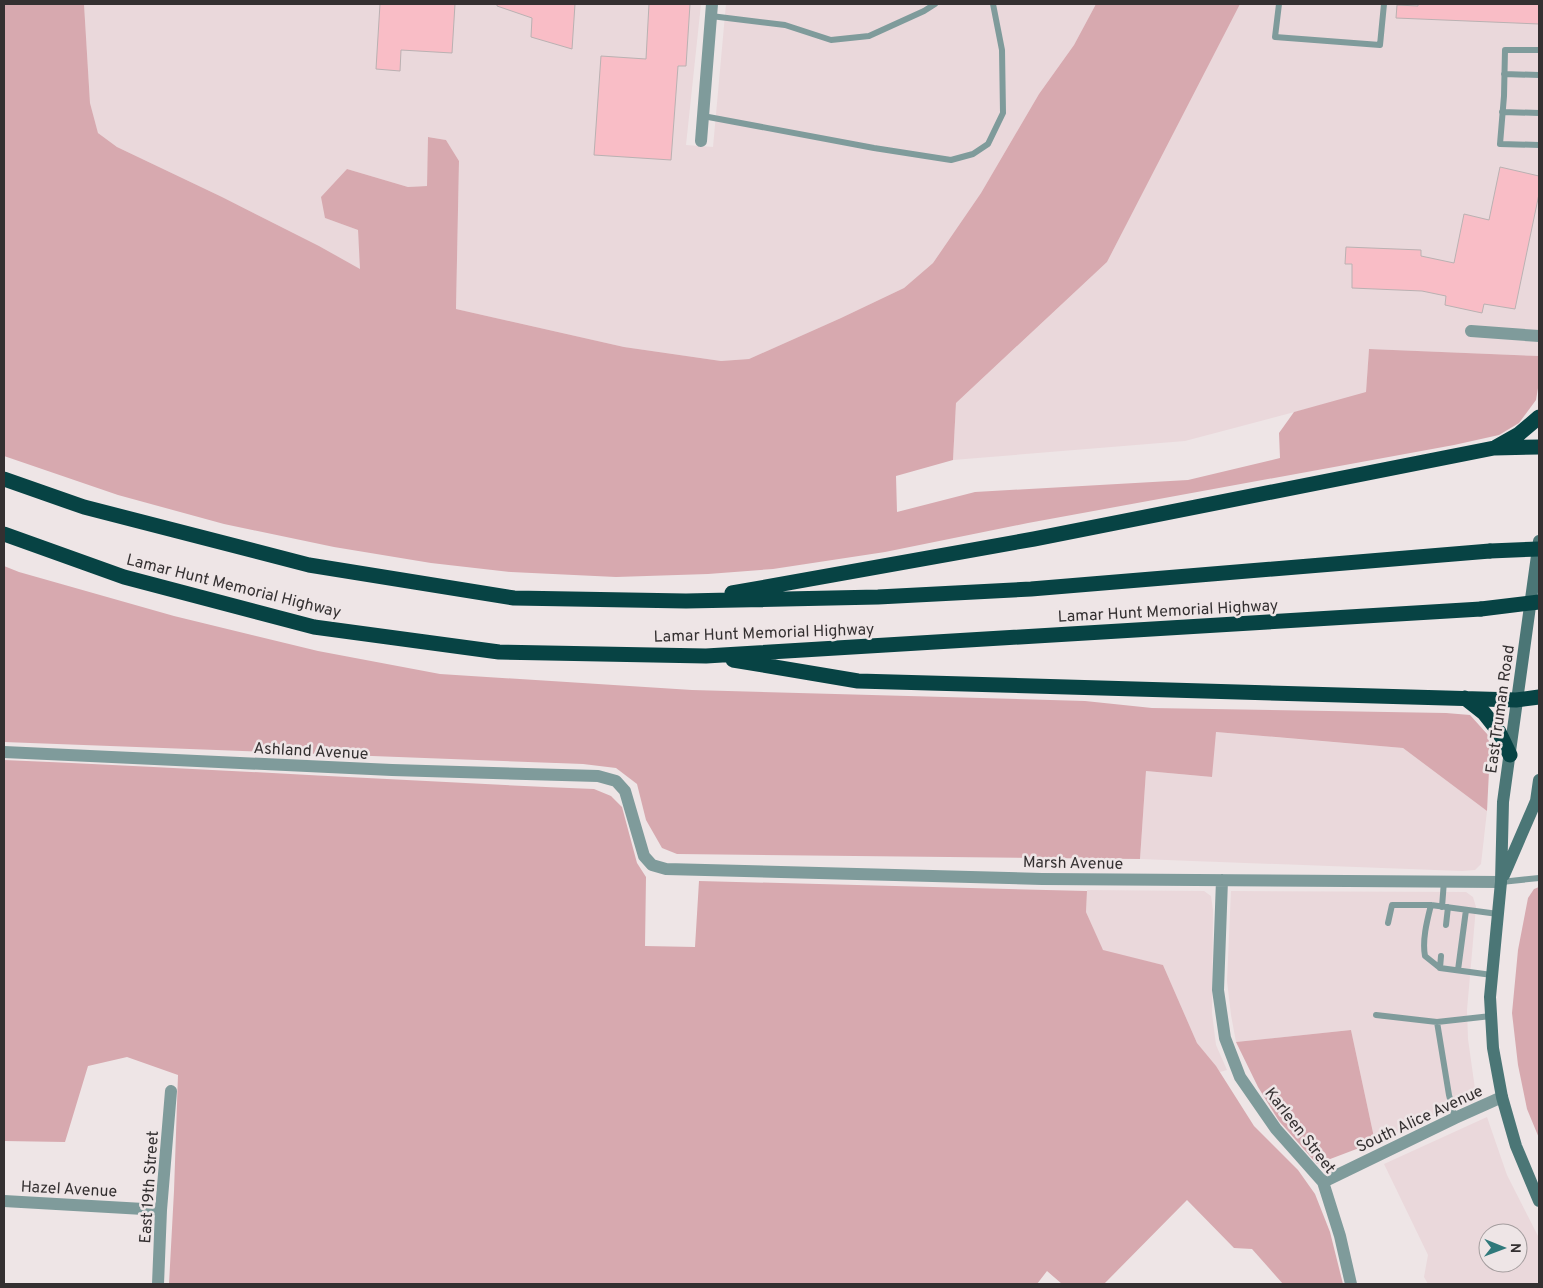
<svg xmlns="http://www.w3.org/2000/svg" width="1543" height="1288" viewBox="0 0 1543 1288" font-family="Overpass,sans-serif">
  <rect width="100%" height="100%" fill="#eee5e6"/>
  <!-- built -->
  <path fill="#ead8db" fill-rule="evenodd" d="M84 4H701L686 145 713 147 726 4H1096L1074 45 1039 94 981 193 933 263 904 288 841 318 749 359 721 361 624 347 456 309 459 161 446 140 429 137 427 186 408 187 347 169 325 218 358 230 361 270 319 246 222 197 117 147 98 133 90 103Z
    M1238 4H1539V356L1369 349 1366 393 1185 441 953 460 956 403 1107 262Z
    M1215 732 1403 748 1487 811 1481 864 1475 870 1462 871 1140 859 1146 771 1211 777Z
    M1087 890 1204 891 1211 896 1213 910 1212 1013 1216 1045 1227 1070 1220 1072 1197 1043 1163 965 1103 951 1086 912Z
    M1231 891 1466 892 1473 897 1476 907 1467 1010 1468 1039 1476 1096 1375 1142 1351 1030 1236 1042 1231 1015 1227 981Z
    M1487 1117 1507 1175 1539 1238V1284H1428L1424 1277 1428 1255 1384 1164ZM1488 1233H1518V1263H1488Z"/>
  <!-- green -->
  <path fill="#d7a9af" d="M4 4H84L90 103 98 133 117 147 222 197 319 246 360 269 358 230 325 218 321 197 347 169 408 187 427 186 428 137 446 140 459 161 456 309 624 347 721 361 749 359 841 318 904 288 933 263 981 193 1039 94 1074 45 1096 4H1240L1107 262 956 403 953 460 896 476 897 512 975 492 1188 480 1280 458 1279 433 1294 412 1366 392 1369 349 1539 356V382L1536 400 1519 423 1499 435 1454 445 1028 523 885 552 773 569 708 574 616 577 511 572 431 563 334 547 224 524 118 495 4 456Z
    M4 566 19 572 174 616 318 651 440 674 692 690 1085 701 1152 708 1446 713 1470 715 1488 735 1490 751 1487 811 1403 748 1216 732 1212 777 1146 771 1140 859 677 854 662 848 646 820 637 784 616 768 583 764 4 742Z
    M4 760C201 768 397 781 594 789L611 796 622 807 637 863 646 877 645 946 695 947 699 881 1087 891 1086 912 1103 950 1163 965 1197 1043 1216 1066 1254 1126 1298 1170 1315 1194 1330 1232 1343 1284H1283L1252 1249 1234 1248 1187 1200 1104 1284H1062L1047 1271 1037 1284H169L174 1191 178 1075 127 1057 88 1066 65 1142 4 1141Z
    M1539 887V1138L1527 1109 1518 1065 1512 1013 1518 950 1528 898 1534 889Z
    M1351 1030 1375 1142 1317 1164 1279 1121 1258 1087 1236 1042Z"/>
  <!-- building -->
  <path fill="#f9bdc6" stroke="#bab1b2" d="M380 4H455L452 53 401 50 400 71 376 69Z
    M497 4H575L572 49 531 37 532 18 497 6Z
    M649 4H690L686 66H678L671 160 594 155 601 56 646 59Z
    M1418 4H1539V24L1396 18 1397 5 1418 6Z
    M1500 167 1539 176V194L1515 309 1484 304 1482 313 1445 305 1446 296 1422 291 1352 288V264H1345L1346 247 1421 250V256L1454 263 1464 214 1489 220Z"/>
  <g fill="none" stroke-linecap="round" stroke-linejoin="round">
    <!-- service -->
    <path stroke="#7f9b9b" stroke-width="6" d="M1279 4 1275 37 1380 45 1384 4
      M711 16 785 25 831 40 869 36 924 11 935 4
      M1539 50H1505L1504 96 1500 144 1539 145
      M1504 74 1539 75
      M1502 112 1539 113
      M703 116 874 148 951 160 973 154 988 144 1003 113 1002 50 993 4
      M1501 882 1539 878
      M1431 905C1427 921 1422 940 1425 956L1440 968 1492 975
      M1442 907 1444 881
      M1388 923 1392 905H1431L1498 914
      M1446 925 1448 907
      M1440 968 1441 956
      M1458 970 1466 910
      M1376 1015 1437 1022 1491 1016
      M1437 1022 1449 1095 1455 1118"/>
    <!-- minor -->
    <path stroke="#7f9b9b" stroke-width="12" d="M701 141 712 4
      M1471 331 1539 336
      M4 752 392 770 598 776 616 781 625 791 644 856 652 865 666 869 1042 879 1501 882
      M1222 880 1218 990 1225 1038 1240 1077 1276 1129 1323 1182 1340 1236 1351 1284
      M1323 1182 1455 1118 1502 1097
      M4 1201 161 1210
      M158 1284 161 1210 171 1091"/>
    <!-- secondary -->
    <path stroke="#4b7676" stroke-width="12" d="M1539 541 1503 802 1501 882 1490 997 1493 1048 1502 1097 1516 1146 1539 1201
      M1504 875 1536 801 1539 780"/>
    <!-- motorway -->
    <path stroke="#074344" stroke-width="15" d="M1496 447 1519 434 1539 417
      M4 479 84 507 309 565 514 598 686 601 878 597 1031 589 1490 551
      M4 534 124 577 314 627 499 652 706 656 1481 609
      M732 593 1034 539 1494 448 1539 447
      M733 660 858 681 1516 700 1539 697
      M1465 698 1484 713 1499 732 1510 755"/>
    <!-- motorway-bridge -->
    <path stroke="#074344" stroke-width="15" d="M1490 551 1539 549
      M1481 609 1539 602"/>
  </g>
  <g text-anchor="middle" stroke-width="5" stroke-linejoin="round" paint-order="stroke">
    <!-- street labels -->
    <g font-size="16" fill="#343031" stroke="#eee5e6">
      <text transform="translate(234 585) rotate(14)" y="6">Lamar Hunt Memorial Highway</text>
      <text transform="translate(1168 610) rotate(-3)" y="6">Lamar Hunt Memorial Highway</text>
      <text transform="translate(764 632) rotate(-2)" y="6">Lamar Hunt Memorial Highway</text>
      <text transform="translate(1499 709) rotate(-82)" y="6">East Truman Road</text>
      <text transform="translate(311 750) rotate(3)" y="6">Ashland Avenue</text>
      <text transform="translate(1073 862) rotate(1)" y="6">Marsh Avenue</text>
      <text transform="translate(1419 1118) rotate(-25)" y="6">South Alice Avenue</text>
      <text transform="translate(1301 1130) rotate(52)" y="6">Karleen Street</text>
      <text transform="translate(148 1187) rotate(-86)" y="6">East 19th Street</text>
      <text transform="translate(69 1188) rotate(3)" y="6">Hazel Avenue</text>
    </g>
  </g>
  <!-- border -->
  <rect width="1543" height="1288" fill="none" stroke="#343031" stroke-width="10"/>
  <!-- north arrow -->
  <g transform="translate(1503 1248) rotate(91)"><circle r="24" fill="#eee5e6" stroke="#a49d9e"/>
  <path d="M0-4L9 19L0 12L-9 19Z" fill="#30797b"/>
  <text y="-8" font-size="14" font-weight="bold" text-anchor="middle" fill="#343031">N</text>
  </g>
</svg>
